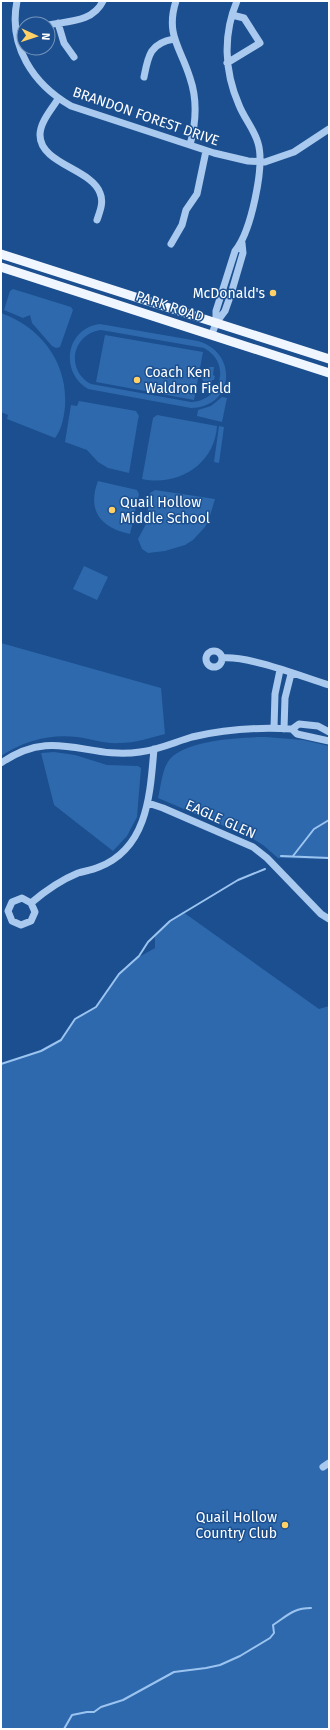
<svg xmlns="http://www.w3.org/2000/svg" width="330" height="1730" viewBox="0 0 330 1730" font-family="'Fira Sans',sans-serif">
  <rect width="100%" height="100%" fill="#1b4f8f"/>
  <!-- green -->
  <path fill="#2e69ad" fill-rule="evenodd" d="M13 289 71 307 73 310 60 347 56 348 52 346 32 323 30 315 23 318 4 310 10 291Z
    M1 313C41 327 68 363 65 406 64 417 62 429 55 438L7 419 8 415 1 412Z
    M100 324 198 341C239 353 234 407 191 408L88 389C59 372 66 328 100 324ZM101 330 204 348C232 363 221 401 191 402L91 384C65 370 72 334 101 330Z
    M105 335 203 352 194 400 96 382Z
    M210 367H214L213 375 215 376 214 380H212L211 389C200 384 199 372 210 367Z
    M222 397 227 398 222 422 197 416 198 410 211 406Z
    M79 401 136 411 139 416 138 420 129 473 108 468 98 462 87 450 65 442 71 405 77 406Z
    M157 415 217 426C215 464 178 487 142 479L153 418Z
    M219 426 224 427 219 463 214 462Z
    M98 481 137 490 139 494 130 534C100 528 87 510 98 481Z
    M155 490 215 499 209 519 205 527 193 540 185 545 165 551 148 553 142 549 138 539 146 524 150 493Z
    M84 566 108 577 97 600 73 589Z
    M1 643 161 688 165 734C150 738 135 743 120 743 105 744 92 739 77 737 50 734 24 741 1 756Z
    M266 737 303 740 329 746V859L278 858 263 845 250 837 158 798C161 786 162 768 170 759 186 740 242 737 266 737Z
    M54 752 75 755 107 765 138 766 141 768 137 817 127 836 113 851 54 805 41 753Z
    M183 912 319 1009 329 1006V1729H1V1064L41 1051 61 1040 75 1019 96 1007 119 974 132 961 155 948V935L170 921Z"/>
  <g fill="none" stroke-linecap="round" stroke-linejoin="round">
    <!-- stream -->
    <path stroke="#9cc4f0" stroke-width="2" d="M281 856 329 858
      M293 856 314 829 329 820
      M1 1064 41 1051 61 1040 75 1019 96 1007 119 974 139 956 148 942 170 921 238 880 265 869
      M64 1729 72 1715 87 1712H94L101 1707 123 1700 174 1672 206 1668 220 1665 240 1656 270 1638 274 1633 273 1625C287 1616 293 1608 311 1608"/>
    <!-- minor -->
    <path stroke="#a9c9ee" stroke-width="7" d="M17 1C8 46 33 84 71 106L214 153 248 161 265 162 294 152 329 129
      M176 1C165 35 181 48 190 78 198 101 196 123 190 145
      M58 23 64 43 74 57
      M48 25C69 21 93 22 103 1
      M16 31 24 30
      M227 63 260 43 244 18 232 15
      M144 77C148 56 150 43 174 39
      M58 99C52 109 40 122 40 135 40 164 92 169 100 193 104 202 100 211 97 220
      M171 244 182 225 186 210 197 194 206 151
      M216 323 225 311 231 294 243 253 242 243
      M212 334 216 323V311L235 251C251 232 265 166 258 143 254 129 244 118 239 105 224 71 223 34 237 1
      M206 659a8 8 0 1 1 16 0a8 8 0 1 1-16 0Z
      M222 658C251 656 300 676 329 685
      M274 728 275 694 280 670
      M284 729 285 698 291 674
      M329 732 318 726 299 724 292 729 297 734 329 741
      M1 763C54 726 86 760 140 752 158 750 175 742 192 737 226 729 258 727 292 729
      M148 803 163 808 253 847 267 858 321 914 329 919
      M31 903 35 912 31 921 21 925 12 921 8 911 12 902 22 898 31 903C45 891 61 880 78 873 85 871 92 870 99 867 148 848 150 794 154 749
      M323 1467 329 1463"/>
    <!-- major -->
    <path stroke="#f0f6ff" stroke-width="9" d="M1 254 329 359
      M1 267 329 373"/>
  </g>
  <!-- markers -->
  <g fill="#ffd166" stroke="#1b4f8f" stroke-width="1.5">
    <circle cx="273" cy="293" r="4"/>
    <circle cx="137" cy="380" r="4"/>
    <circle cx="112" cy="510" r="4"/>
    <circle cx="285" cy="1525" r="4"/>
  </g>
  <g text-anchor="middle" stroke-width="3" stroke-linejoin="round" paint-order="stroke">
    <!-- street labels -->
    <g font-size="14" fill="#fff" stroke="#1b4f8f">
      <text transform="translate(146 116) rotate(19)" y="5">BRANDON FOREST DRIVE</text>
      <text transform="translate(170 306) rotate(18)" y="5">PARK ROAD</text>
      <text transform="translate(221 819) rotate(24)" y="5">EAGLE GLEN</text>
    </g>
    <!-- poi labels -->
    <g font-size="14" fill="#fff" stroke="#1b4f8f" text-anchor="end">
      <text x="265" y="298">McDonald's</text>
      <text x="145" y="377" text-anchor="start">Coach Ken<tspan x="145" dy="16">Waldron Field</tspan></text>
      <text x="120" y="507" text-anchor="start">Quail Hollow<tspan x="120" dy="16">Middle School</tspan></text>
      <text x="277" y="1522">Quail Hollow<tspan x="277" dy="16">Country Club</tspan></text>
    </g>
  </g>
  <!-- border -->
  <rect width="330" height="1730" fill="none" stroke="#ffffff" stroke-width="4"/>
  <!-- north arrow -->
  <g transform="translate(36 36) rotate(93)"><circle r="19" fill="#1b4f8f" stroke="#7695bc"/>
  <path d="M0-3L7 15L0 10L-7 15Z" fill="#ffd166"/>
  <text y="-6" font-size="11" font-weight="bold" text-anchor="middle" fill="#ffffff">N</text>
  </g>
</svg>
